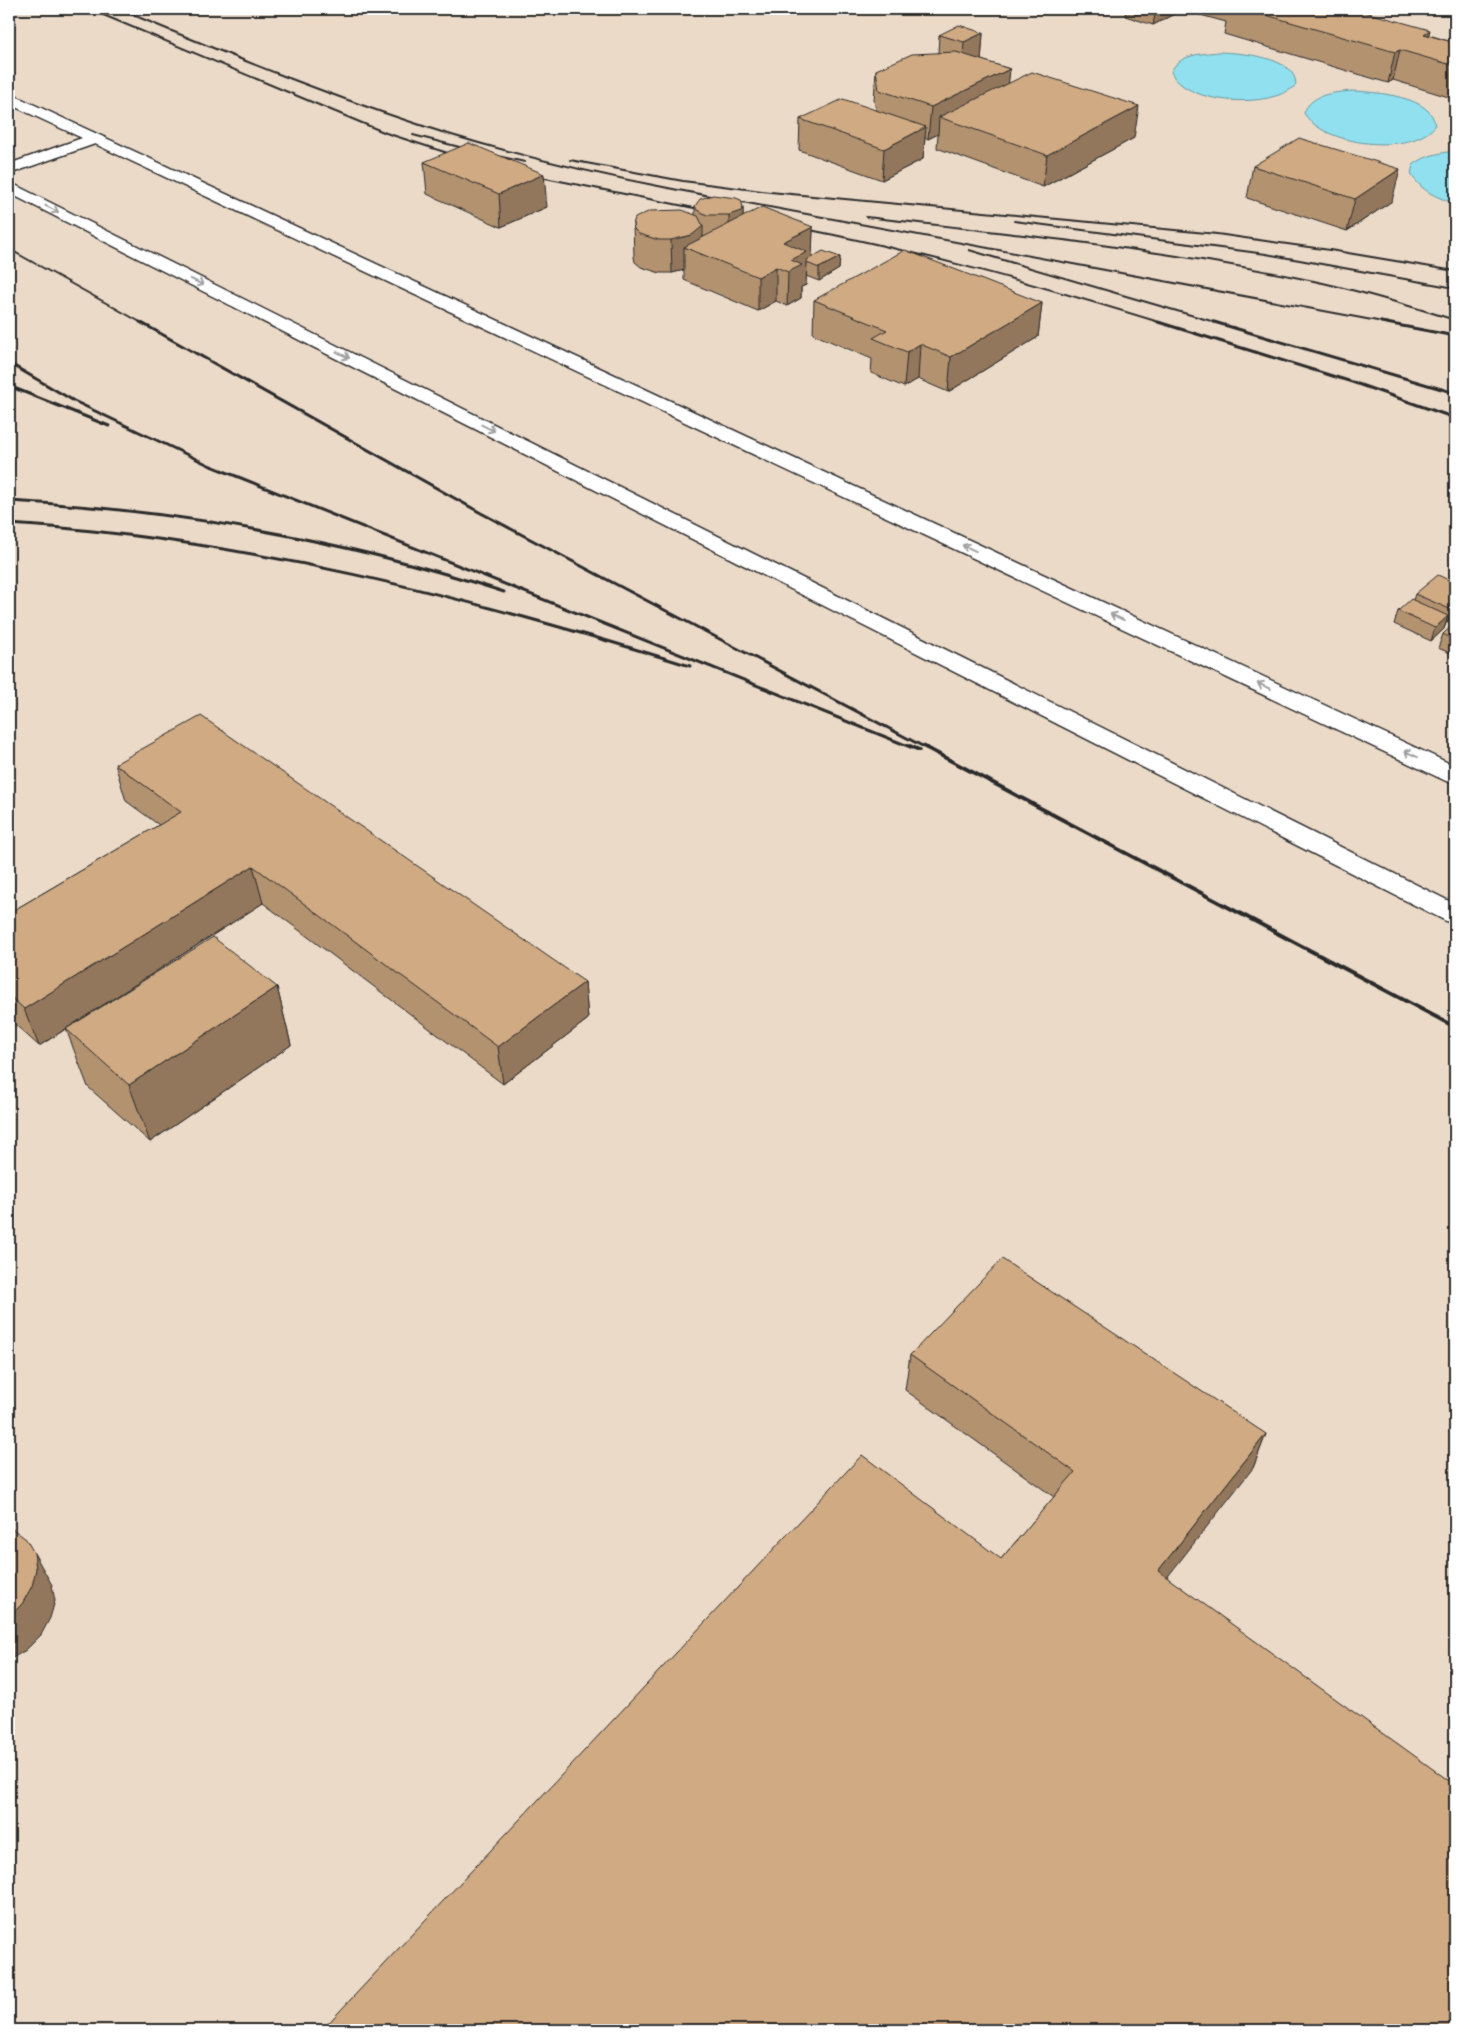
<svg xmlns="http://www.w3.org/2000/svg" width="1464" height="2039" viewBox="0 0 1464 2039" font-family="Pangolin,sans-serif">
  <rect width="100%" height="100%" fill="#f6eee6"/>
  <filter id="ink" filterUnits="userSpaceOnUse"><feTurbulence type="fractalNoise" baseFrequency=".02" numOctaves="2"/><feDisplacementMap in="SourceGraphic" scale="10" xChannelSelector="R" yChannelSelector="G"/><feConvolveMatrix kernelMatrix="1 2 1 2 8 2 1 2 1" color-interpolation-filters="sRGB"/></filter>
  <g filter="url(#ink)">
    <!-- built -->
    <path fill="#ebdac8" d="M9 9H1455V2030H9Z"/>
    <!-- water -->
    <path fill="#91e0ef" stroke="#6898a1" d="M1219 52C1240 53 1296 56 1296 85 1272 109 1186 106 1171 72 1179 54 1201 54 1219 52Z
      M1352 91C1375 92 1434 96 1435 126 1411 156 1323 146 1304 113 1311 93 1334 93 1352 91Z
      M1455 151V203C1437 198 1421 191 1411 174L1413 165C1426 155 1439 153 1455 151Z"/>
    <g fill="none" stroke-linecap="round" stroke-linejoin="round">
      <!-- service casing -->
      <g stroke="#2b2b2b" stroke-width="3">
        <path id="service" d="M9 93 1455 766V783L1446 781 95 144 9 174V164L82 138 9 104Z
          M9 182 1455 904V924L1446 921 9 193Z"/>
      </g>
      <!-- service -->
      <use href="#service" fill="#fff" fill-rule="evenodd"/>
      <!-- rail-far2 -->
      <path stroke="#2b2b2b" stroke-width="2" d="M89 9 386 133 460 157
        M119 9C226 54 334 98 445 133 520 156 596 174 673 189L1388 323
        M413 135 471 150
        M488 154 525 162
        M570 160 683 181 770 192 1217 234 1330 250 1455 271
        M530 175 709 211
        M866 217C1014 234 1163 249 1309 280 1358 290 1407 305 1455 320
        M1014 221 1266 254 1455 288
        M800 228C923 252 1042 286 1162 323
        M9 249 142 323
        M969 250 1218 323"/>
      <!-- rail-far1 -->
      <path stroke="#2b2b2b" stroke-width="3" d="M140 322 481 513 926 748
        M1158 322 1352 382 1455 418
        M1214 322 1455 393
        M1381 322 1455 336
        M9 363 74 401 211 466 913 748
        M9 386 109 426
        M9 501C176 510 345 540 504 592
        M9 524C241 538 468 597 690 666"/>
      <!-- rail -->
      <path stroke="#2b2b2b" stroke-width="4" d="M910 746 919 750
        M923 746 1455 1027"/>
    </g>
    <!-- wall -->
    <path fill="#b39270" stroke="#2b2b2b" d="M1126 9H1354L1429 35 1455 43V99L1393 80 1388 83 1224 34 1226 22 1182 10 1153 25 1125 16Z
      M983 33 981 60 1010 69 1008 83 1134 138 1043 187 937 148 938 134 928 139 925 137 923 159 882 180 799 150 800 119 876 110 874 101 876 70 938 53 939 35Z
      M424 162 547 207 501 227 427 194Z
      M1253 166 1392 201 1347 231 1247 198Z
      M695 206 743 207V217L813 227 812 257H840L839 269 819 281 806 276V285L801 287V298L787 306 776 301 758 311 684 280V270L672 273H660L641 267 635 262 634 257 633 224 695 215Z
      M814 300 1042 303 1038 337 948 392 918 379 904 387 871 373 872 359 813 334Z
      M1455 583V616L1447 623H1446L1444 629 1431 641 1394 624 1398 611 1413 600 1415 594Z
      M1455 625V655L1438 648 1443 634Z
      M115 764 585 982 588 1019 503 1084 263 903 39 1046 9 1019V913L159 825 126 801Z
      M277 987 291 1045 150 1142 88 1087 66 1029Z
      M910 1355 1266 1434 1253 1468 1001 1559 1054 1497 905 1390Z"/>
    <!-- shaded-wall -->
    <path fill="#92775b" stroke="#2b2b2b" d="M1156 9H1183L1182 10 1153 25Z
      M1430 30 1424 56V34Z
      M983 33 981 63 962 72 964 42Z
      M1400 50 1393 80 1388 83 1395 52Z
      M1010 69 1007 100 939 117 938 134 928 139 931 107Z
      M1139 106 1134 138 1043 187 1047 155Z
      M926 127 923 159 882 180 884 149Z
      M1400 169 1392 201 1347 231 1355 199Z
      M544 174 547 207 501 227 499 194Z
      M743 207V240L729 248V215Z
      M703 226V255L684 247V270L672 273 671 240Z
      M813 227 812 260 807 263 806 285 801 287V298L787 306 788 272 783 242Z
      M840 257 839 269 819 281V268Z
      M776 267V301L758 311V277Z
      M1042 303 1038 337 948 392 951 357Z
      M920 344 918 379 904 387 907 352Z
      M1455 607V616L1447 623 1452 610Z
      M1448 616 1444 629 1431 641 1435 628Z
      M253 866 263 903 39 1046 24 1009Z
      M585 982 588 1019 503 1084 498 1047Z
      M277 987 291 1045 150 1142 129 1085Z
      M1266 1434 1253 1468 1147 1603 1158 1571Z
      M34 1553 52 1585 55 1601 50 1618 41 1635 26 1650 9 1660V1617Z"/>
    <!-- building -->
    <path fill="#d0aa82" stroke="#2b2b2b" d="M1218 9H1228V11Z
      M1245 9H1354L1430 30 1424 34 1455 43V66L1400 50 1395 52Z
      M959 25 983 33 964 42 939 35Z
      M956 52 1010 69 931 107 879 90 876 70 912 54Z
      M1032 72 1139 106 1047 155 939 117Z
      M843 99 926 127 884 149 800 119Z
      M1299 138 1400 169 1355 199 1253 166Z
      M469 143 544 174 499 194 424 162Z
      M713 195 736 198 741 200 743 207 741 211 729 215H707L697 210 695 206 700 199Z
      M762 207 813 227 783 242 807 252 791 260 802 265 788 272 776 267 758 277 684 247Z
      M682 210 698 216 703 226 692 235 671 240H659L639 234 634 229 633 224 635 218 650 211Z
      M905 250 1042 303 951 357 920 344 907 352 873 338 887 330 814 300Z
      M823 251 840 257 819 268 807 263V260Z
      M1438 575 1455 583V607L1452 610 1415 594Z
      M1411 599 1448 616 1435 628 1398 611Z
      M1454 624 1455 625V640L1443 634Z
      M201 716 585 982 498 1047 253 866 24 1009 9 995V913L181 812 115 764Z
      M213 937 277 987 129 1085 66 1029Z
      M1002 1259 1266 1434 1158 1571 1455 1785V2030H322L862 1455 1001 1559 1075 1472 910 1355Z
      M9 1529 14 1530 26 1539 34 1553 36 1569 32 1586 22 1604 9 1617Z"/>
    <!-- one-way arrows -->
    <defs><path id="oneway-shaft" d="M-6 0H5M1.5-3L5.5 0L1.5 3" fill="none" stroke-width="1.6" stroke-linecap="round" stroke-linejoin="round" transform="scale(1.25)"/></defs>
    <g stroke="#a0a0a0">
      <use href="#oneway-shaft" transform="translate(52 209) rotate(27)"/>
      <use href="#oneway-shaft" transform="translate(197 282) rotate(27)"/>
      <use href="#oneway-shaft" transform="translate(343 355) rotate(27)"/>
      <use href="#oneway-shaft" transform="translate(488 428) rotate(27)"/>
      <use href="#oneway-shaft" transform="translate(969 548) rotate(-155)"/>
      <use href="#oneway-shaft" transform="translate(1117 617) rotate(-155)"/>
      <use href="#oneway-shaft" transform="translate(1264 686) rotate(-155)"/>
      <use href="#oneway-shaft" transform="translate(1411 754) rotate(-155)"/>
    </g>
  </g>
  <!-- margin -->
  <rect width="1464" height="2039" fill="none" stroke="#fff" stroke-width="30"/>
  <rect x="15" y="15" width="1434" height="2009" fill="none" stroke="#2b2b2b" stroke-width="2" filter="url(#ink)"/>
</svg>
